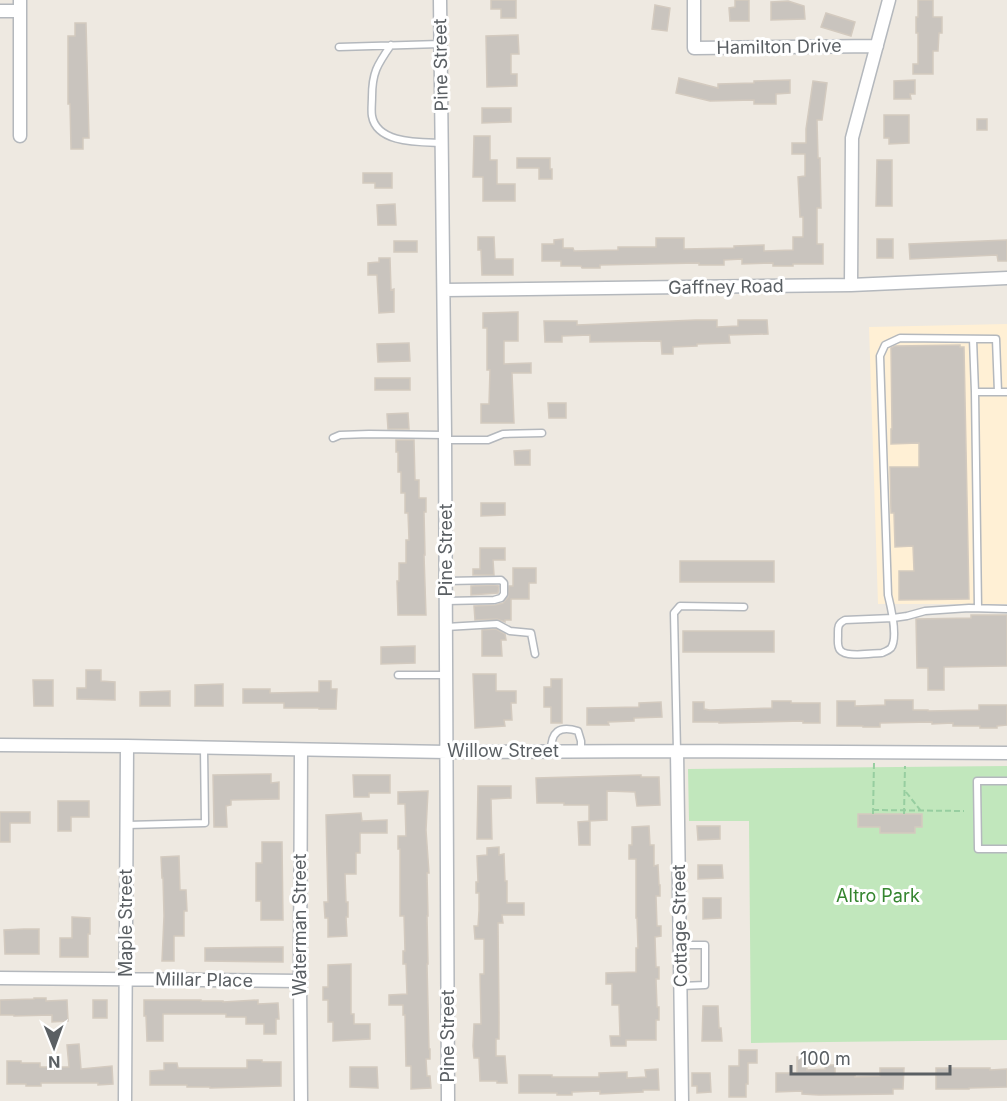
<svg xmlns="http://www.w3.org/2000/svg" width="1007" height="1101" viewBox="0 0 1007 1101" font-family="Inter,sans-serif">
  <rect width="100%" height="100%" fill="#eee9e1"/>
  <!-- commercial -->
  <path fill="#fff0d5" d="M1007 324V604H878L869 327Z"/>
  <!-- green -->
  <path fill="#c1e7bc" d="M1007 766V1040L751 1043 749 821H689L688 769Z"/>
  <!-- building -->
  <path fill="#c9c4be" stroke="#d3cabf" stroke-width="1.5" d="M491 0H516V18H501V9H491Z
    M735 0H749V21H730L729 8 735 7Z
    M918 0H933V17H942V33H939L938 51H933V74H913V64H918V33H916V17H918Z
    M788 1 804 6 805 19 771 20V2Z
    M655 5 670 8 667 31 652 29Z
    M826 13 855 22 851 36 821 27Z
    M75 23H86L89 138H83V149H71L70 104H68V36H75Z
    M518 35 519 54H511V74H517V86L487 87 486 36Z
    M679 78 718 88V84L754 83V81L790 80V93L776 94V104H754V100L710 101 676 93Z
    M915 80V94H910L911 99H894V81Z
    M813 81 827 83 822 120H817L818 158H820L821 208H817V244H823V264H793V266H773V263L742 264V259L724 260V265H699V263L600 265V268H582L581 266H561V261H542V244H554V240L563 239V248H573L574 251 618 250V247H656V238H684V249L734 248V246L764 245V251L793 250V237H803V217H800L798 177 805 176V154H792V143H806V129Z
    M482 108H511V122L482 123Z
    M884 115H909V143L889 144V138H884Z
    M977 119H987V130H977Z
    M474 136H490V160H497V184H515V201H483V177H473Z
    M517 158H550V169H552V179H539V168H517Z
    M877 160H892V206H876Z
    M363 173H392V188H375V183H363Z
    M395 204 396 225H378L377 205Z
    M478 237H494L495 259H513V275H482L481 250H478Z
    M877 239H893V258H877Z
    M1007 240V261H998L997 255 910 259 909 244Z
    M394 241H417V252H394Z
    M379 258H390L391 290 394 289V312L379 313 377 275H368V263L379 262Z
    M518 312V341H504V364L531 363V373H512L514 423H481V404H489L490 370H487V328H483V313Z
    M696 320H717V327L738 326V320H767L768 334 729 335 730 343 697 344V346L673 347V354H662L661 341 590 342V335L562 336V342H545L544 321H577V325Z
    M409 343 410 361 378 362 377 344Z
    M960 345V347H964L969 599 899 600V571H914L913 546 895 547 894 513H891L890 467H919V443L891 444V429H892L891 348 895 346Z
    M375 378H410V390H375Z
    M548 403H566V418H549Z
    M408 413 409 429H388L387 414Z
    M396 440H414L415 480H419V498H426V512H424L425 555H424L426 615H398L397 581H399V563H406V540H409L408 513H405V493H401V472H398V452H396Z
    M530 450V465H515L514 451Z
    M481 503H505V515L481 516Z
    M480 548H505V560H493L494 575H473V569H480Z
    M680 561H774V582H680Z
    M513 568H536V583H529V599H511V620H505V622L497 619 475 620 474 606 495 605 503 603 508 597 509 586H513Z
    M494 585 499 586 498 593 471 595V586Z
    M971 615H1007V666L944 667V690H928V668H917L916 619 971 618Z
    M496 629 505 634 506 640H501L502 656H482V630Z
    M683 631H774V652H683Z
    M415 646V663L381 664V647Z
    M86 670H101V681L115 682V700L77 699V688H86Z
    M473 674H496V691H516V703H511L512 720H504L505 726 475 728Z
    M551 679H562V723H551V707H544V687H551Z
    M33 680H53V706H34Z
    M319 681H331V689H337L336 709H319V708H284V703H243V689H270V693L319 692Z
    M223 684V706H195V685Z
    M170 691V706H140V692Z
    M885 700H913V710H928V711L979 710V705H1007V725L997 726V728H980V726H953V723L932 724V722L880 723V727H863V726H837V701H855V706L885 705Z
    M772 701H791V703H820V723H803V721L719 723V722H693V702H704V709L710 710 772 708Z
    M661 702 662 717 634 718V721L608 722 609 725H587V708L639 707V703Z
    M271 774V783L279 782V799L231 800V805L226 806 227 827H214L213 775Z
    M353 775H390V793H369V797H354Z
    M641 775V777H659L660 805 637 806 635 792 607 791V820L589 821V805H564V803H537L536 778Z
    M478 786H511V798L491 799 492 839H477Z
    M428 791 426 830 429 873H427L428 916H427L428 964H427L429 1049H430V1059H426L427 1076H430L431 1088 411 1089V1066H406L405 1015H403V1005H389V995L407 994 406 964H403V951H405L404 916H400V849H398V836H406L405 804H398V792Z
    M58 801H89V817H71V831H58Z
    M0 812H30V823H10V842H0Z
    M361 813 362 821 387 820V833H360V853H356V874H345L346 902H348V917H346L347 936 328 937V918H325L324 902H328L326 815Z
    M858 814H922V827H915V833H880V827H858Z
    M590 821V845H579L578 822Z
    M649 826 650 845H654V866L658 865 659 885H660V896H656L657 926H661V936L655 937 656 967H659V979H656L657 1007H659V1020H656V1040H626V1046H611L610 1036H620L619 1005H612V984H606V973L636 972V948H638L637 918H636V859H629V845H632V827Z
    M697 826H720V839L698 840Z
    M262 842H282L283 920H261V901H256V863H262Z
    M499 847V855L504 854 505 881H507V903H524V915H502L503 923H498L499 1013V1039H496V1056H505L507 1083H497V1081H480L479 1058H474L473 1046 474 1024H481L480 974H484V939H475L474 926H478L479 911V893H476V882H478L477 856 487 855V848Z
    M179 856 180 890H186L187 911H184V936H174V961H162L164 916 163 878H162L161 857Z
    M698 865H722L723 878 698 879Z
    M703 898H721V918L703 919Z
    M72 917 90 918V934H88V957H60V938H72Z
    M24 929H39V954H5L4 930Z
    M283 947V962L205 961V948Z
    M351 964V1014H354V1024H370V1039L333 1041V1022H328V1000H323V987H328V965Z
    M34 998H46V1001L67 1000 68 1021 52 1022V1015L14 1016V1015H0V1000L34 999Z
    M93 1000H107V1018H93Z
    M144 1000H201V1001H223V1002L258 1000V1004L278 1003 279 1019H276V1034H264V1024H246V1017H226V1014H163V1041H147L146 1016H144Z
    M703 1006H718L719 1028H721L722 1041H702Z
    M79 1044 81 1069 112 1066 113 1084 98 1085V1083H41V1086H26V1084H7V1061H21V1063H40V1067H69L67 1045Z
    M739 1050H757V1063H748V1084H746V1097H729V1066H739Z
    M797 1057H807V1070L825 1069V1065H835V1075H855V1077L880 1076V1068H904L903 1089H893V1094L819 1095 802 1094V1091L776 1092V1073H797Z
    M247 1060H262V1062H281V1086L210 1088V1087H187V1085H150V1071L164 1070V1063H177L178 1068H247Z
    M350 1067H377L378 1088 350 1087Z
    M936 1068H990V1070L1007 1069V1087L969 1088V1089H936Z
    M658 1069 659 1090H643V1092L600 1094V1091L572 1092V1095H557V1093H519V1075H552V1077H599V1073L627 1072V1078L646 1077 645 1070Z
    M692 1073H710L711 1092 697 1093V1086H692Z"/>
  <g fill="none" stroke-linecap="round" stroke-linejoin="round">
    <!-- service casing -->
    <g stroke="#b4b8bd" stroke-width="9">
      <path id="service" d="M391 45C377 65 372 73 372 97 372 103 371 111 372 116 377 144 420 142 442 143
        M339 47 440 44
        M973 339 975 392
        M1007 392H998L996 339 900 338 885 345 880 356 888 595C891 607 898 638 891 648 888 651 886 651 882 653 873 653 846 658 840 650 837 646 838 641 838 636 838 628 837 624 845 620L893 618 907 616 925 611 969 608 1007 609
        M333 438 340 435 369 434 445 435
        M445 440H488L503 434 542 433
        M446 581 501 580 504 583V594L501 598 494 600 446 601
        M978 608 975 392H998
        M446 627 497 624 510 631 531 633 535 654
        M398 675H446
        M551 751C551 732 559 725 578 731L581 741V751
        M677 751 674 613 680 606 744 607
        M1007 781H977L978 849H1007
        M127 825 205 823 204 748
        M680 945H705V985L681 986"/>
    </g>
    <!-- minor casing -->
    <g stroke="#b4b8bd" stroke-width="15">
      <path id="minor" d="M440 0 445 435 448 1101
        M694 0V48L877 46
        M0 11H19
        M20 136V0
        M851 285 852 138 889 0
        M444 290 851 285 1007 278
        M0 745 127 746 447 752 677 751 1007 753
        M677 751 682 1101
        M0 978 300 981
        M125 1101 127 746
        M301 1101 300 981 301 750"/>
    </g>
    <!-- path -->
    <path stroke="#97cea0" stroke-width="2" stroke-dasharray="6 3" stroke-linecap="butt" d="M906 792 921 811
      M873 810 964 811
      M873 814 874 763
      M904 814 905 766"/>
    <!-- service -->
    <use href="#service" stroke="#fff" stroke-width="6"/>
    <!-- minor -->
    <use href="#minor" stroke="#fff" stroke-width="12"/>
  </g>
  <g text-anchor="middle" stroke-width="6" stroke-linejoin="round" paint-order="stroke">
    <!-- street labels -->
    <g font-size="18" fill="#5a5f63" stroke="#fff">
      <text transform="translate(779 47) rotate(-1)" y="6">Hamilton Drive</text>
      <text transform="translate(441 65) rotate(-91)" y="6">Pine Street</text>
      <text transform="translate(726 287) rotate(-1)" y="6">Gaffney Road</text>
      <text transform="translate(446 550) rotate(-90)" y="6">Pine Street</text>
      <text x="503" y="757">Willow Street</text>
      <text transform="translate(126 923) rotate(-90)" y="6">Maple Street</text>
      <text transform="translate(300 925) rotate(-90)" y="6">Waterman Street</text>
      <text transform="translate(680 926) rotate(-91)" y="6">Cottage Street</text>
      <text transform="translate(204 980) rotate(1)" y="6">Millar Place</text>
      <text transform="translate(448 1036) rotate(-90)" y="6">Pine Street</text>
    </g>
    <!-- park labels -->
    <g font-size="18" fill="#35852f" stroke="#fff">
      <text x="878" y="902">Altro Park</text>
    </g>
  </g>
  <!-- north arrow -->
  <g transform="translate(54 1047) rotate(179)" stroke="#ffffff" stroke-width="4.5" paint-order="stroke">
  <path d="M0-4.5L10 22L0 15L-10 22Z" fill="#5a5f63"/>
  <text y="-9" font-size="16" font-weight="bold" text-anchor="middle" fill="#5a5f63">N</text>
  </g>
  <!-- scale -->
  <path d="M791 1065v9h159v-9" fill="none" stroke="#5a5f63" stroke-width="3"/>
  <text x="800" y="1065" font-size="18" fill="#5a5f63" stroke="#ffffff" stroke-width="4.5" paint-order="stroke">100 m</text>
</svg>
